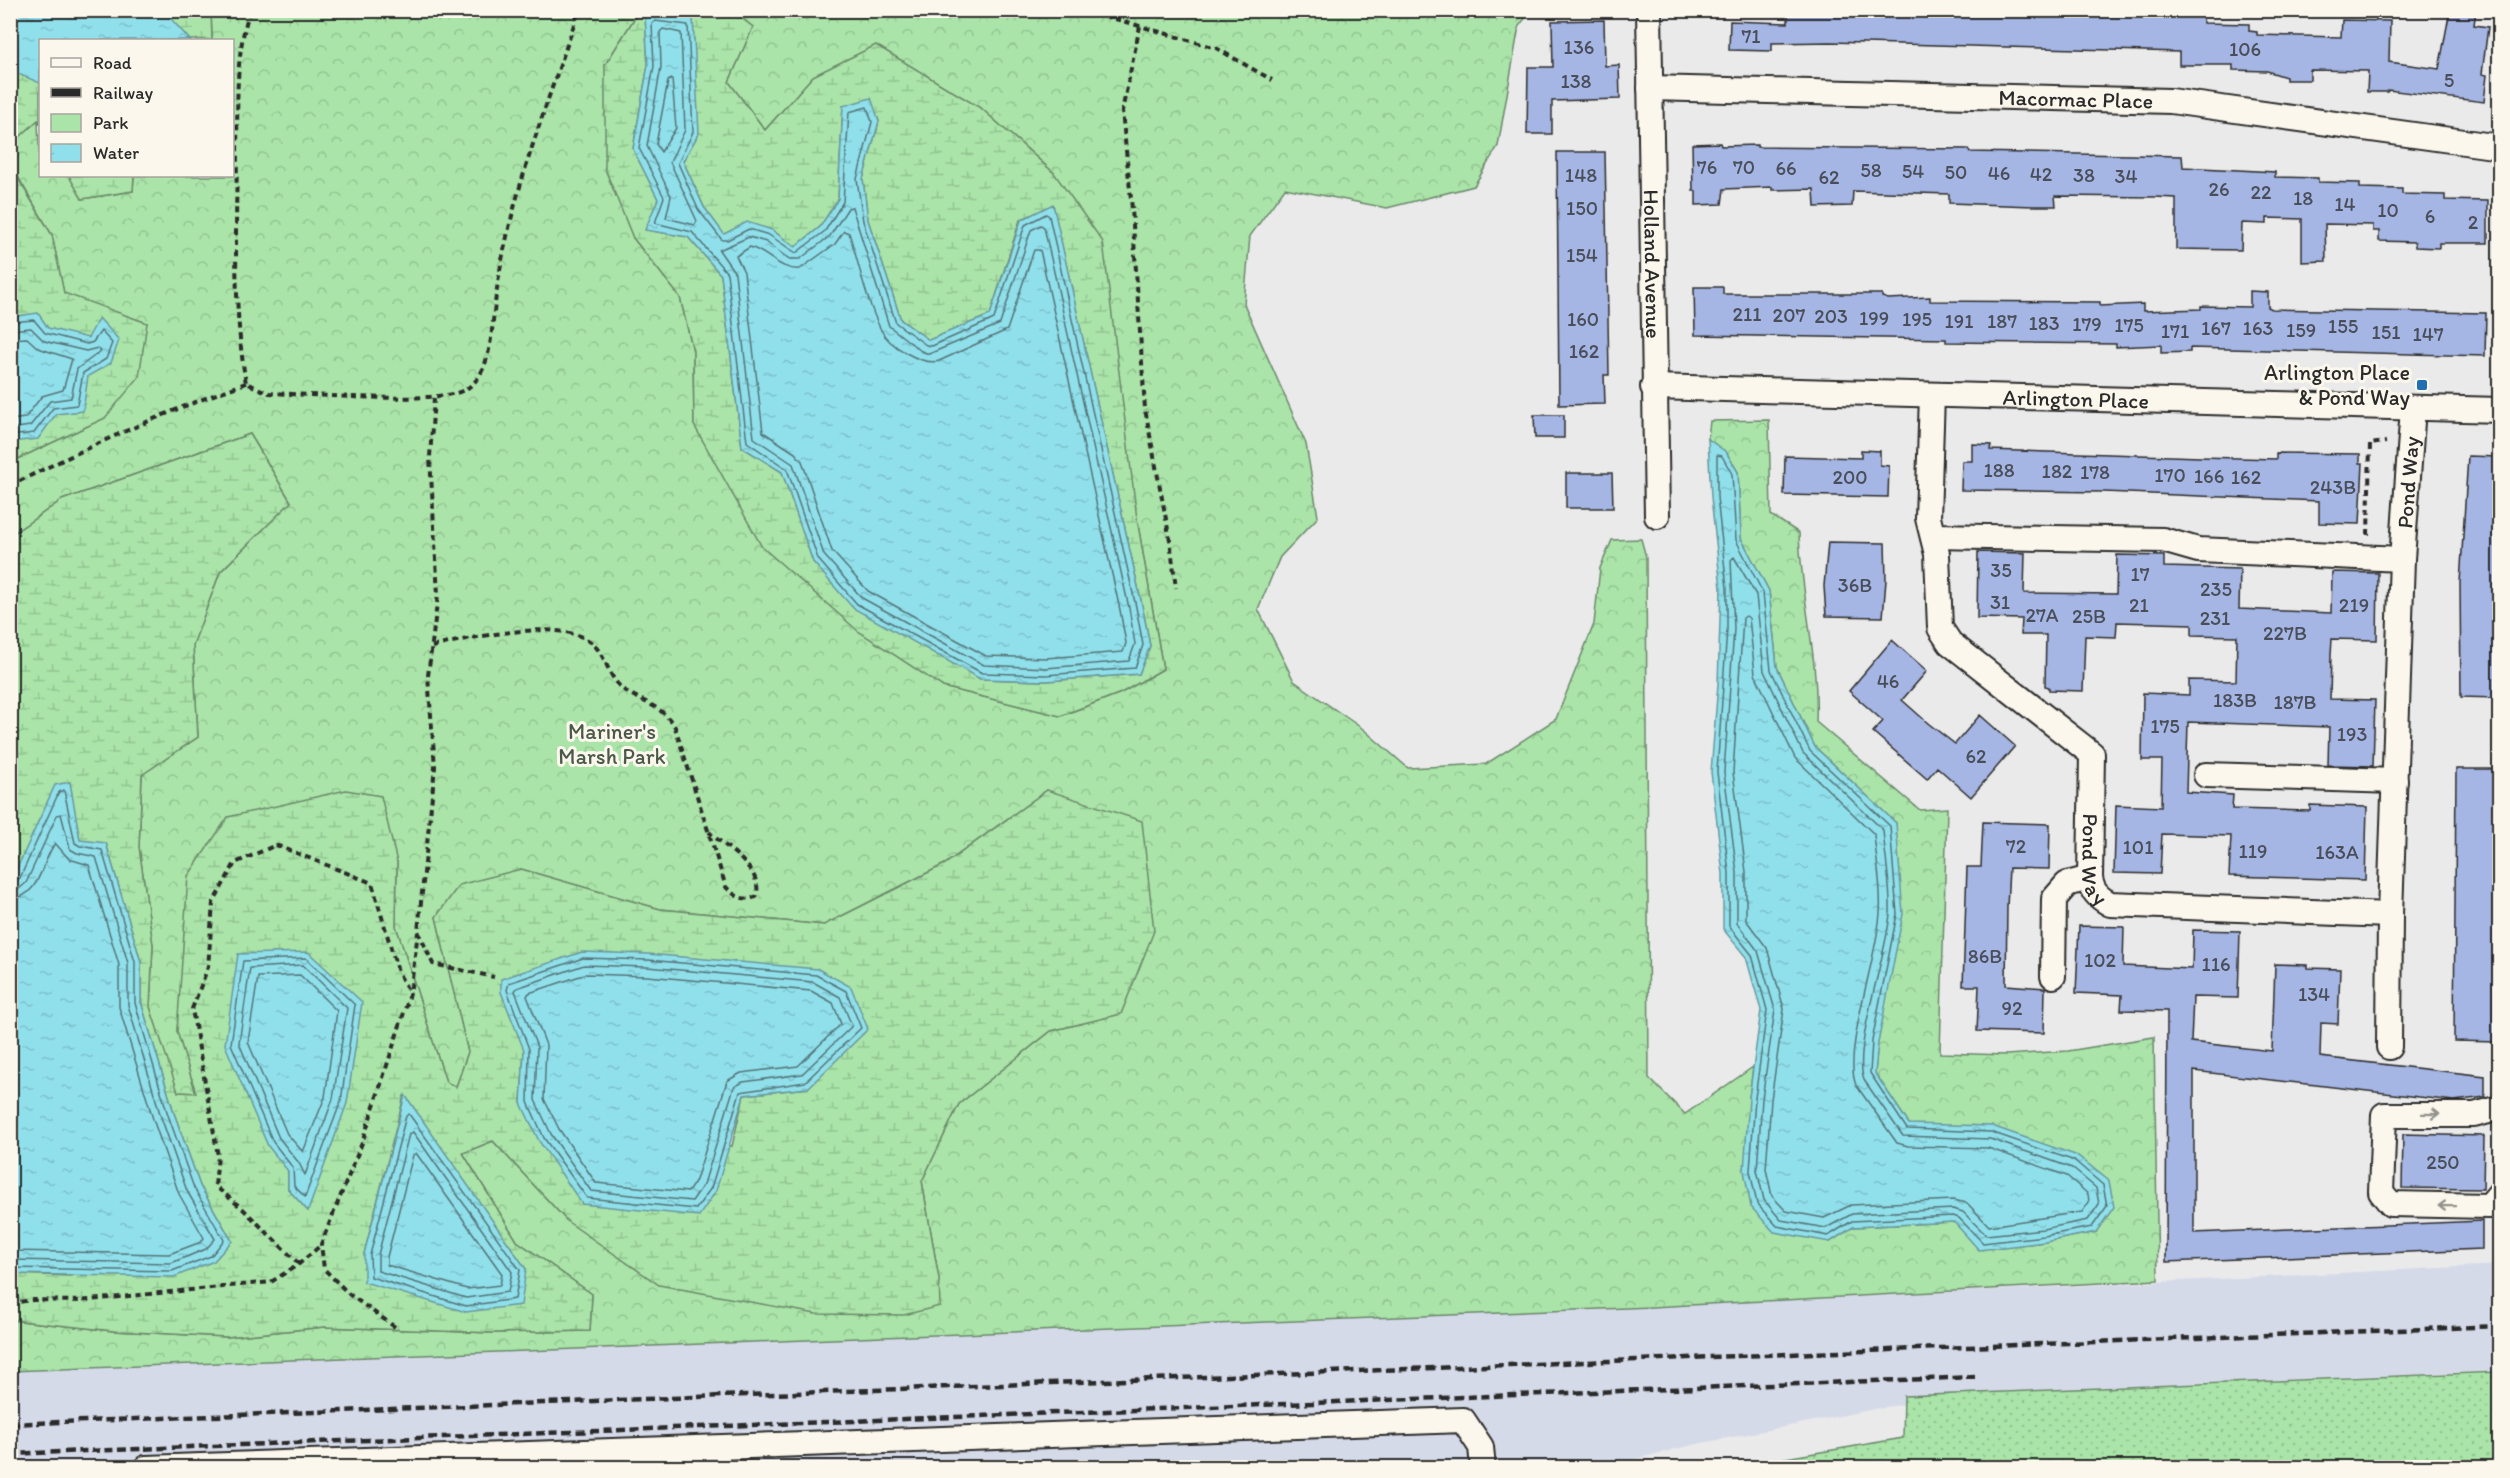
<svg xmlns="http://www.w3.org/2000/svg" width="2510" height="1478" viewBox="0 0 2510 1478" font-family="Itim,sans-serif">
  <defs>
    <pattern id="green-dots" width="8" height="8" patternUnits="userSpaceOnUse" patternTransform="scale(1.5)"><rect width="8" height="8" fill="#aae4a8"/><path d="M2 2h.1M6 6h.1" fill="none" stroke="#92c491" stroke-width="1.8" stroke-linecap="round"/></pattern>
    <pattern id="forest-crowns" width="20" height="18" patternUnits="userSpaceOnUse" patternTransform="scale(1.5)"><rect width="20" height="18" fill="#aae4a8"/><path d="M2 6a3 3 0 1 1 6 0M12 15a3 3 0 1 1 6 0" fill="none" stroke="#92c491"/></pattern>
    <pattern id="wetland-marsh" width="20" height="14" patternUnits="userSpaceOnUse" patternTransform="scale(1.5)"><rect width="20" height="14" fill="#aae4a8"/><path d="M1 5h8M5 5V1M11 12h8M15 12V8" fill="none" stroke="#92c491"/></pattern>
    <pattern id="water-ripples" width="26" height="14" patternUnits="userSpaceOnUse" patternTransform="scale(1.5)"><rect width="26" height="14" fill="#90e0eb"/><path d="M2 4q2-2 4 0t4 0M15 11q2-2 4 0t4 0" fill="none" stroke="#7cc0ca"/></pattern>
  </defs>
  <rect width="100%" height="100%" fill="#eaeaeb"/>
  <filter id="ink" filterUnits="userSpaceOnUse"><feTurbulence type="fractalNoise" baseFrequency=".0167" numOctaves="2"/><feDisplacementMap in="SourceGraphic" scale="12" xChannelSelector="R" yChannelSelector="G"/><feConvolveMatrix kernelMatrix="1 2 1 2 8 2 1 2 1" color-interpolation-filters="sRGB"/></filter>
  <g filter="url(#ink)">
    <!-- built -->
    <path fill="#d5dae9" d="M2500 1265 2499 1371 2012 1391 1885 1407 1697 1444 1598 1468 11 1467 10 1371 1652 1307Z"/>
    <!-- green -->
    <path fill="url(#green-dots)" stroke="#6a886a" stroke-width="1.5" d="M2499 1372V1467H1732L1903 1438 1904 1396Z"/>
    <!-- forest -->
    <path fill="url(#forest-crowns)" stroke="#6a886a" stroke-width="1.5" d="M211 11H639L605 65 633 238 680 297 693 351 694 425 943 687 1061 716 1121 693 1163 669 1137 519 1054 173 982 109 876 45 813 76 765 130 729 82 753 27 732 11H1531L1519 26 1498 146 1474 186 1387 208 1285 188 1250 236 1244 304 1306 444 1318 517 1280 557 1258 609 1294 681 1363 729 1408 768 1486 764 1556 719 1594 624 1600 568 1612 540 1641 539 1646 557 1649 1078 1685 1114 1753 1067 1749 1098 1830 1242 1853 1227 1954 1222 1980 1249 2045 1242 2096 1232 1909 1124 1875 1073 1896 823 1815 747 1777 667 1769 591 1741 538 1738 472 1726 452 1708 439 1710 421 1769 420 1771 515 1799 533C1801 597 1819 659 1816 722L1920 810 1947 808 1940 1053 2006 1055 2068 1051 2154 1037 2158 1280 1652 1307 11 1371V1320L114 1331 227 1337 324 1327 494 1333 590 1331 592 1294 517 1241 463 1153 493 1141 568 1222 939 1279 922 1181 959 1104 1051 1031 1121 1013 1047 790 945 864 824 925 660 909 521 869 436 917 468 1052 456 1087 446 1082 396 926 397 862 183 968 177 1031 196 1093 177 1092 150 1007 153 945 139 847 142 774 198 737 193 645 220 572 291 502 250 434 62 500 11 535V462L105 418 147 323 64 294 52 235 11 165V145L38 120 40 176H69L82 199 133 191 134 176H232V40H212Z"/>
    <!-- wetland -->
    <path fill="url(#wetland-marsh)" stroke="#6a886a" stroke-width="1.5" fill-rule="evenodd" d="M11 11H211L212 40H40V124L38 120 11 145Z
      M639 11H732L753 27 729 82 765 130 813 76 876 45 982 109 1054 173 1103 242 1137 519 1163 669 1121 693 1060 716 943 687 858 631 762 547 694 425 693 351 680 297 633 238 605 169V65ZM645 15 699 133 683 161 704 207 724 235 772 230 795 247 820 227 838 199 843 106 879 121 863 179 868 220 901 320 929 340 990 315 1020 220 1053 205 1142 605 1150 646 1139 674 1046 681 980 679 813 562 782 472 742 447 721 275 688 237 646 230 658 199 633 149 648 65Z
      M10 165 52 235 64 293 147 323 139 377 105 418 11 462Z
      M69 176H134L133 191 82 199Z
      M250 434 291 502 220 572 193 645 198 737 142 775 139 847 153 945 150 1007 178 1092 196 1093 177 1031 188 876 228 817 346 790 381 796 397 862 396 926 446 1082 456 1087 468 1052 436 917 459 885 521 869 660 909 824 925 945 864 1047 790 1142 821 1154 931 1121 1014 1051 1031 959 1104 922 1181 939 1279 940 1306 904 1315 816 1314 659 1285 568 1222 493 1141 463 1153 517 1241 592 1294 590 1331 494 1333 324 1327 227 1337 114 1331 11 1320V1274L70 1276 232 1241 200 1186 174 1113 141 1002V962L106 843 11 878V535L62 500ZM524 1050 808 1088 744 1095 732 1146 521 1103ZM404 1096H405L526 1269 364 1254ZM288 1171 308 1211 288 1189Z"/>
    <!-- water -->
    <path fill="url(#water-ripples)" stroke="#68989e" stroke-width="1.5" d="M10 11H164L190 40H40V83L11 71Z
      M645 15 693 18 699 133 683 161 704 207 724 234 747 222 772 230 795 247 820 227 838 199 843 106 871 98 879 121 863 179 868 220 901 320 929 340 990 315 1021 220 1053 204 1142 605 1150 646 1139 674 1046 681 980 679 853 608 813 562 782 472 742 447 721 275 688 237 645 230 658 199 633 149 648 65Z
      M38 313 48 328 88 338 99 318 119 340 111 363 88 376 83 411 56 414 38 439 11 442V317Z
      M1708 439 1726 452 1738 472 1741 538 1769 591 1777 667 1815 747 1896 823 1903 914 1878 1043 1875 1073 1909 1124 1992 1126 2078 1156 2109 1181 2114 1207 2096 1232 2045 1242 1979 1250 1954 1222 1853 1227 1830 1242 1774 1232 1751 1207 1744 1171 1749 1098 1761 1010 1746 957 1723 929V874L1711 772 1718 684 1721 588 1711 497Z
      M70 782 80 840 106 843 141 962V1002L174 1113 200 1186 232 1241 214 1261 174 1277 11 1274V878L14 875 55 785Z
      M308 952 362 1002 347 1103 308 1211 288 1189V1171L268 1146 225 1045 238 954Z
      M582 952 648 954 818 969 851 987 868 1029 808 1088 744 1095 716 1191 699 1216 582 1204 539 1141 521 1103 524 1050 501 992V979Z
      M405 1095 526 1269 521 1305 466 1312 364 1282V1254Z"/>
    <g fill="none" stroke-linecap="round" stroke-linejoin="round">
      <!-- shore -->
      <path stroke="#537378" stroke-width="1.5" d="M655 21 688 25 693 132 678 163 698 209 722 240H727L749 229 769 235 796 253 825 231 843 202 849 112 867 107 872 122 857 179 863 221 896 323 926 345 932 346 994 319 1025 225 1046 214 1049 216 1136 607 1143 645 1135 668 1046 675 982 673 857 604 818 559 787 469 747 442 727 273 692 232 655 223 664 197 639 148 654 66 652 24Z
        M663 29 681 33 685 130 670 162 697 221 695 225 666 218 671 196 647 146 661 67 660 32Z
        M672 79 676 128 661 152 656 144 668 81Z
        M852 207 889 326 921 351 929 354 1000 324 1031 230 1041 225 1044 227 1129 608 1135 644 1129 661 1046 668 984 665 862 598 824 555 793 464 754 438 735 273 719 250 749 237 766 242 789 259H800L830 236 848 208Z
        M844 231 849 233C859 264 866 300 881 330 888 345 922 366 939 361L1007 330 1034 250H1040L1120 610 1126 643 1123 652 1046 658 986 656 868 591 832 551 802 461 795 453 763 432 744 272 736 256 750 247C768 252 780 271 800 269L835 244Z
        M10 322 34 320 45 333 87 344 93 342 101 331 112 343 106 359 83 373 77 405 53 408 34 433 10 436
        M10 330 31 328 44 341 86 351 98 348 101 351 77 369 71 398 50 401 30 426 10 429
        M10 339 27 338 38 348 72 359 63 390 42 396 25 418 10 420
        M1717 455 1722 456 1732 474 1736 540 1763 593 1771 670 1810 751 1890 826 1897 914 1872 1041 1870 1073 1907 1129 1991 1132 2075 1161 2103 1185 2107 1206 2092 1227 2044 1236 1983 1243 1959 1218 1953 1216 1852 1221 1828 1236 1777 1226 1757 1204 1750 1171 1755 1098 1767 1010 1752 955 1729 926V873L1717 772 1727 629V588L1717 497Z
        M1734 557 1756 595 1764 671 1803 753 1883 830C1885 857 1891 886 1890 913 1888 951 1852 1049 1864 1080L1903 1136 1990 1139 2033 1154 2072 1168 2096 1188 2099 1204 2088 1220 2043 1229 1986 1235 1963 1212 1953 1209 1852 1214 1826 1228 1781 1220 1764 1200 1757 1170 1762 1099 1775 1010 1758 951 1737 923V873L1724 772 1734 629 1731 560Z
        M1746 616 1749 618 1755 674 1795 758 1874 834C1876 859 1882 887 1880 912 1879 952 1842 1053 1856 1085L1897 1143 1908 1146 1988 1148 2067 1176 2088 1194 2089 1202 2082 1212 1989 1226 1967 1203 1953 1200 1851 1205 1824 1218 1786 1211 1772 1196 1766 1169 1771 1100 1784 1009 1767 948 1746 920V872L1733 772 1743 618Z
        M10 883 20 878 59 792 64 790 75 843 80 846 102 850 135 962V1003L168 1115 194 1188 224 1240 211 1256 172 1271 10 1268
        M10 890 19 889 26 883 57 815 61 814 70 849 77 853 96 857 128 963V1005L161 1117 187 1191 215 1239 206 1249 171 1263 10 1260
        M10 899C40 898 41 863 55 843L69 859 89 865 119 965V1007L153 1119 179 1194 204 1238 201 1242 169 1254 10 1251
        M306 958 355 1005 341 1101 305 1197 294 1186 293 1168 273 1142 231 1044 243 961Z
        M583 958 648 960 816 975 846 991 861 1028 805 1082 740 1092 711 1188 696 1209 587 1198 544 1138 528 1102 529 1049 507 990 509 983Z
        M303 965 347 1008 333 1099 305 1175 299 1163 279 1138 239 1043 250 968Z
        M584 965 647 967 813 982 840 997 852 1026 802 1074 743 1082 734 1087 704 1184 692 1201 591 1191 551 1134 535 1100 537 1047 515 991 517 988Z
        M586 974 647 976 811 991 833 1003 841 1024 798 1066 741 1073 727 1081 696 1180 688 1192 596 1183 559 1129 544 1099 546 1045 527 996 529 993Z
        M300 975 337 1011 325 1097 303 1152 287 1134 248 1042 258 977Z
        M409 1114 520 1270 515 1299 466 1306 371 1277 370 1255 406 1116Z
        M413 1132 512 1272 508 1292 466 1298 378 1271V1255L409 1134Z
        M416 1153 502 1274 500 1285 467 1289 387 1265V1257L413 1155Z"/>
    </g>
    <!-- building -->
    <path fill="#a5b6e5" stroke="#2b2b2b" stroke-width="1.5" d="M1788 10H2203V23L2249 24V31L2257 32V35L2341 37 2342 20 2390 21 2389 62 2439 69 2450 10H2476L2474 25 2488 27 2482 74 2487 75 2484 102 2388 90V92H2367L2368 71 2310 70V80H2286V77L2267 71 2233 70V65H2179V52L1830 42 1772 43V51L1729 50 1730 21 1788 23Z
      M1604 20 1605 66 1619 65 1620 99 1552 101V134H1527L1528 67H1553L1552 21Z
      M1720 143 1721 146 1757 145V147L1968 149 1970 152 2182 156 2183 167 2275 172V177L2318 178V182L2360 183V188L2402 189V194L2445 195V200L2488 201V243H2439V248L2415 247V242L2379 241V231H2373V225L2325 224 2326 261 2302 262V219L2267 218V224L2242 223 2241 250 2176 249V198L2155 197 2055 196 2056 206H2033L1949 203V194L1853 191 1852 206 1815 207 1814 189 1772 190V187L1724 189 1722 204 1696 205V191H1693L1692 144Z
      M1557 152H1605L1609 375H1604L1605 404 1559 405Z
      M1694 287H1723V294H1882V297L1888 299 1930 297V301L2100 302V306L2143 304V311L2201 309V306L2250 307V291L2268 292V307L2272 309 2486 313 2485 356 2190 348V352L2161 353V345L2116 347V344L1946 342V339L1695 335Z
      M1534 415H1564V438H1535Z
      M1972 444 1991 445 1990 450 2200 457 2276 459V453L2360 454V463H2363L2360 524 2319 523V501L2104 492 1961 490 1962 461H1972Z
      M1861 450 1880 451V465L1889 466 1888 497 1784 495 1785 456 1861 458Z
      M2468 456 2499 457V698L2461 697 2460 583Z
      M1566 473H1612L1613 508H1566Z
      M1828 542 1885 543 1886 580 1883 617 1826 616 1824 586Z
      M1978 552 2025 553 2024 593 2116 594 2117 555 2164 556V567L2240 569 2239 609 2331 613 2332 572 2378 573 2377 640 2332 639 2331 654 2330 699 2375 700 2373 766 2328 765 2329 727 2188 722 2186 792 2233 795 2232 809 2310 811V805L2367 807 2365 880 2229 876 2231 836 2162 834 2160 874 2114 873 2116 805 2161 807 2162 760H2142L2143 693 2189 695V680L2236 681 2237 636 2192 635V624L2117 622 2116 637 2085 636 2083 691 2049 690V687L2045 686 2046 635H2021L2022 619 1977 618Z
      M1892 640 1927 671 1902 700 1929 724 1955 744 1980 715 2015 746 1971 797 1937 767 1927 779 1873 732 1883 721 1849 691Z
      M2456 769H2499V1042L2454 1041Z
      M1983 822 2050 824 2049 869 2009 868 2007 907 2006 985 2045 988 2044 1033 1977 1031 1979 986H1963L1967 867H1981Z
      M2079 926 2124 927 2123 966 2192 969 2193 930 2240 931 2238 998 2193 997 2191 1042 2272 1051 2275 964 2307 965V968L2340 969 2338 1024 2321 1023 2320 1057 2485 1076V1097L2454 1101 2194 1071V1233L2482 1221V1249L2166 1262 2167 1011 2121 1010 2122 995 2076 993Z
      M2403 1134 2484 1136 2483 1189 2402 1188Z"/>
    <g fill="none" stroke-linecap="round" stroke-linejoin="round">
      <!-- minor casing -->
      <g stroke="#2b2b2b" stroke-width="28">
        <g id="minor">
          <path id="s1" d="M1649 10 1657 516"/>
          <path id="s2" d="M1650 88 2171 101 2500 147"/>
          <path id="s3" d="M1653 387 2500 410"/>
          <path id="s4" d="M1932 395 1928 518 1937 554 1940 628 1950 643 2092 754 2090 878C2092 892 2098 897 2110 904L2390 915 2402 559 2413 408"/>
          <path d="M1933 536 2163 540 2198 550 2402 559"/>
          <path d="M2206 775 2395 781"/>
          <path d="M2053 976 2054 899 2067 884 2090 878"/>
          <path d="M2389 1047 2390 915"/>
          <path d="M2500 1108 2474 1115H2384L2381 1192 2391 1204 2489 1206 2500 1193"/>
          <path d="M146 1468 1463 1420 1481 1447 1483 1468"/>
        </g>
      </g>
      <!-- path -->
      <path stroke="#2b2b2b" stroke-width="4" stroke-dasharray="6 4.5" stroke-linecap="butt" d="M250 10C234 57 238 107 237 155 236 231 233 309 246 383L269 393C307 394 437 405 464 390 490 377 491 337 494 312 505 209 546 108 579 10
        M1084 10 1216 48 1272 80
        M1140 26 1122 111 1132 209 1145 409 1170 540 1176 588
        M434 398 430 457 438 595 428 676 435 767 418 931 433 964 494 977
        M10 486C87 447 165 412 246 383
        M2368 535 2370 444 2386 442
        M432 647C467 638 564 616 593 644 607 657 608 678 624 690 645 704 660 704 675 727L726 887C736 897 742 901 756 897 765 870 726 848 709 832
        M299 1264 243 1209 215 1186 218 1156 192 1009 208 967 213 903 235 863 276 845 372 883 398 972 410 994
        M10 1303 33 1300 79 1301 271 1282 299 1264 321 1245
        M395 1327 350 1295 324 1269 321 1244 362 1143 410 994 418 932"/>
      <!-- minor -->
      <use href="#minor" stroke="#fbf7ec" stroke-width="24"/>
      <!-- rail -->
      <path stroke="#2b2b2b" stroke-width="4.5" stroke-dasharray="9 4.5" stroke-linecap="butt" d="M10 1424 2500 1326
        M10 1454 1976 1377"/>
    </g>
    <!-- one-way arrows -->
    <defs><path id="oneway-shaft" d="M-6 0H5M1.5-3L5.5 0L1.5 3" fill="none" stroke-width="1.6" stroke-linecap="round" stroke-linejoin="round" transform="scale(1.5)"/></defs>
    <g stroke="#93918c">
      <use href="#oneway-shaft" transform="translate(2431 1114) rotate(1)"/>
      <use href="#oneway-shaft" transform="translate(2447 1206) rotate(-179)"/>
    </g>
  </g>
  <!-- markers -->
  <rect fill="#1f6fb2" stroke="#fbf7ec" stroke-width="2" x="2416" y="379" width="12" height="12" rx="3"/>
  <g text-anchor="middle" stroke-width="6" stroke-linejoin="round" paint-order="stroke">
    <!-- number labels -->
    <g font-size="20" fill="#4a4e5a">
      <text x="1751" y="43">71</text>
      <text x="1579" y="54">136</text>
      <text x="2245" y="56">106</text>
      <text x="2449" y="87">5</text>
      <text x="1576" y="88">138</text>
      <text x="1707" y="174">76</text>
      <text x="1744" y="174">70</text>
      <text x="1786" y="175">66</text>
      <text x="1871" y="177">58</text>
      <text x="1913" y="178">54</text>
      <text x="1956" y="179">50</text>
      <text x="1999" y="180">46</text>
      <text x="2041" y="181">42</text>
      <text x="1581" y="182">148</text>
      <text x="2084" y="182">38</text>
      <text x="2126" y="183">34</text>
      <text x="1829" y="184">62</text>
      <text x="2219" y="196">26</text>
      <text x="2261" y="199">22</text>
      <text x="2303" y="205">18</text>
      <text x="2345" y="211">14</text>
      <text x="1582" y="215">150</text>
      <text x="2388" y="217">10</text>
      <text x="2430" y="223">6</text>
      <text x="2473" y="229">2</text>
      <text x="1582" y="262">154</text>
      <text x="1747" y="321">211</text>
      <text x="1789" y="322">207</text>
      <text x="1831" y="323">203</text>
      <text x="1874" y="325">199</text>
      <text x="1583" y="326">160</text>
      <text x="1917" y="326">195</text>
      <text x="1959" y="328">191</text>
      <text x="2002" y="328">187</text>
      <text x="2044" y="330">183</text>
      <text x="2087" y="331">179</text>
      <text x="2129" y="332">175</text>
      <text x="2343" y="333">155</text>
      <text x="2216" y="335">167</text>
      <text x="2258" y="335">163</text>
      <text x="2301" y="337">159</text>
      <text x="2175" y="338">171</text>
      <text x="2386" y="339">151</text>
      <text x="2428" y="341">147</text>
      <text x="1584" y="358">162</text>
      <text x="1999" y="477">188</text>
      <text x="2057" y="478">182</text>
      <text x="2095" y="479">178</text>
      <text x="2170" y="482">170</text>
      <text x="2209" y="483">166</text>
      <text x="1850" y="484">200</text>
      <text x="2246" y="484">162</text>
      <text x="2333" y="494">243B</text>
      <text x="2001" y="577">35</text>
      <text x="2140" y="581">17</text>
      <text x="1855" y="592">36B</text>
      <text x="2216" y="596">235</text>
      <text x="2000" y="609">31</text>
      <text x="2139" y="612">21</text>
      <text x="2354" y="612">219</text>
      <text x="2042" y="622">27A</text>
      <text x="2089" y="623">25B</text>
      <text x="2215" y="625">231</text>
      <text x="2285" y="640">227B</text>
      <text x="1888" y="688">46</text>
      <text x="2235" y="707">183B</text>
      <text x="2295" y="709">187B</text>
      <text x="2165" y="733">175</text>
      <text x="2352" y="741">193</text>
      <text x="1976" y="763">62</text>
      <text x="2016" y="853">72</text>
      <text x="2138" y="854">101</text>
      <text x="2253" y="858">119</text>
      <text x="2337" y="859">163A</text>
      <text x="1985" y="963">86B</text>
      <text x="2100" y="967">102</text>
      <text x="2216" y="971">116</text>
      <text x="2314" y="1001">134</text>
      <text x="2012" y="1015">92</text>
      <text x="2443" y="1169">250</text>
    </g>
    <!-- street labels -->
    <g font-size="22" fill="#2b2b2b" stroke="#fbf7ec">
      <text dy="8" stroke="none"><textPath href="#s2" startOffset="426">Macormac Place</textPath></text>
      <text dy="8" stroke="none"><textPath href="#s1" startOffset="254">Holland Avenue</textPath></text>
      <text dy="8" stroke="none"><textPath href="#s3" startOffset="423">Arlington Place</textPath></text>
      <text dy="8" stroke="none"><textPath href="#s4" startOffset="1304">Pond Way</textPath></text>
      <text dy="8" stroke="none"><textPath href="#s4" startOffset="538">Pond Way</textPath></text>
    </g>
    <!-- poi labels -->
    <g font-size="22" fill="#2b2b2b" stroke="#fbf7ec" text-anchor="end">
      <text x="2410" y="380">Arlington Place<tspan x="2410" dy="25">&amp; Pond Way</tspan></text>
    </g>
    <!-- park labels -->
    <g font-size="22" fill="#4b594a" stroke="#fbf7ec">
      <text x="612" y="739">Mariner's<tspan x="612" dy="25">Marsh Park</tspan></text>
    </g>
  </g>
  <!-- margin -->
  <rect width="2510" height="1478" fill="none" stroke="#fbf7ec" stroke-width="36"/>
  <rect x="18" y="18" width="2474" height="1442" fill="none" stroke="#2b2b2b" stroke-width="2" filter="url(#ink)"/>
  <!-- legend -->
  <rect x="39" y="39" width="195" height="138" fill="#fbf7ec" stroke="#a8a59f" stroke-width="1.5"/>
  <rect x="51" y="58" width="30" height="9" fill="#fbf7ec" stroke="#a8a59f" stroke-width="1.5"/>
  <text x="93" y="69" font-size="18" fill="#2b2b2b">Road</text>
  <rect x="51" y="88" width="30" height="9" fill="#2b2b2b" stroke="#a8a59f" stroke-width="1.5"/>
  <text x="93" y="99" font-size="18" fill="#2b2b2b">Railway</text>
  <rect x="51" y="114" width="30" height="18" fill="#aae4a8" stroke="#a8a59f" stroke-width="1.5"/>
  <text x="93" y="129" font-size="18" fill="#2b2b2b">Park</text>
  <rect x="51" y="144" width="30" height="18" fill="url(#water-ripples)" stroke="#a8a59f" stroke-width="1.5"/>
  <text x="93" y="159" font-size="18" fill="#2b2b2b">Water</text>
</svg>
